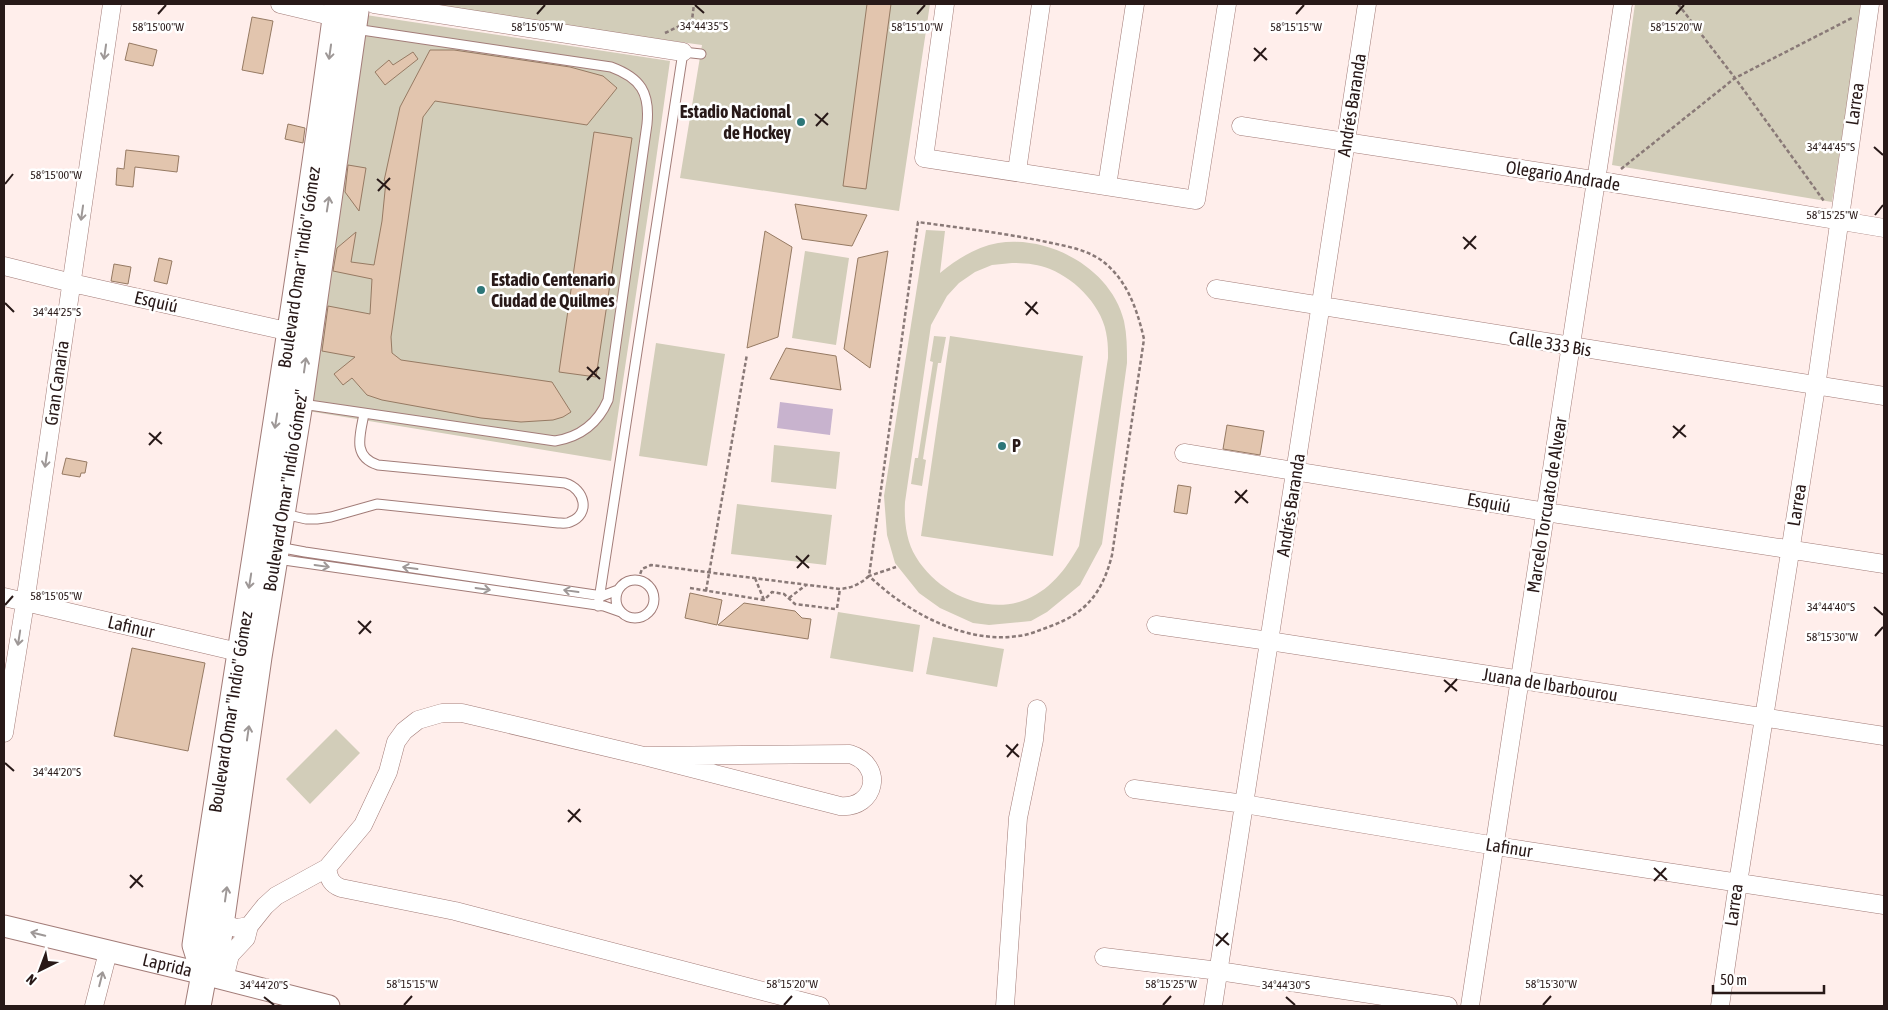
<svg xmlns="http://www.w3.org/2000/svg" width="1888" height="1010" viewBox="0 0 1888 1010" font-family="'Asap Condensed',sans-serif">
  <rect width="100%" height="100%" fill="#ffeeeb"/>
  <!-- green -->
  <path fill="#d2cdb9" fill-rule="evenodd" d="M406 4H930L899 211 680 178 702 45Z
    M1635 4 1862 5 1832 202 1612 165Z
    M366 15 670 61 654 174 611 461 308 411Z
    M926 230 945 231 940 273C957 259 976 247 998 243 1049 235 1111 268 1124 321 1127 335 1127 349 1127 363L1102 544 1080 585 1047 612 1031 621 989 625 973 623 940 608 919 593 895 563 887 535 884 496ZM1012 263C1025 263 1038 264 1050 269 1077 280 1104 308 1107 338 1108 345 1108 351 1108 358L1079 546C1066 569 1049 592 1022 601 983 614 937 592 916 557 906 541 904 520 905 502L931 325 947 296 959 283 975 272 992 265Z
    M805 251 849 258 836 345 792 338Z
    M934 336 946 337 941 363H938L923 459 926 460 922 486 911 484 915 458H918L933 362 930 361Z
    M950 336 1083 356 1053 556 921 536Z
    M656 343 725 354 707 466 639 456Z
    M774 445 840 452 836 489 771 482Z
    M737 504 832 515 826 565 731 554Z
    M838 612 920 625 913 672 830 658Z
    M933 637 1004 649 997 687 926 674Z
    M336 729 360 753 310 804 286 779Z"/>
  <!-- water -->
  <path fill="#c8b3ce" d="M780 402 833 409 830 435 777 428Z"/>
  <!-- building -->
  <path fill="#e2c5ae" stroke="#967a63" d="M867 4H891L866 189 843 186Z
    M252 17 273 21 263 74 242 70Z
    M129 43 157 50 153 66 125 60Z
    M430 50H454L570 67 603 76 617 88 587 125 435 101 423 117 391 337 392 353 401 360 552 382 571 412 563 417 553 420 521 422 481 418 382 400 367 395 352 378 343 385 334 374 355 357 322 351 328 306 370 314 372 279 333 271 337 248 356 232 351 262 374 265 382 221 386 181H384L400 107Z
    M413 52 418 59 385 85 375 72 389 60 393 65Z
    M288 124 305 128 303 143 285 139Z
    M594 132 632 138 596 377 559 372Z
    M126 150 179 156 177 172 135 167 133 187 116 185 117 168 124 169Z
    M348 165 366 168 359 211 345 192Z
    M795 204 867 215 852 246 802 239Z
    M765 231 792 247 778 337 747 348Z
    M888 251 870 368 844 349 858 258Z
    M159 258 172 261 167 284 154 281Z
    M114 264 131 267 128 284 111 281Z
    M786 348 836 356 841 390 770 379Z
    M1227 425 1264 431 1260 455 1223 449Z
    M66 458 87 462 85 473H81L80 477 62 474Z
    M1178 485 1191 487 1187 514 1174 512Z
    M690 593 722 600 717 625 685 618Z
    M744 603 795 611 802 618 811 619 808 639 718 625Z
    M132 648 205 663 188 751 114 736Z"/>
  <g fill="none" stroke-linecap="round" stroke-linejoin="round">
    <!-- service casing -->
    <g stroke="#a27c78" stroke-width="11">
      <path id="service" d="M302 404 555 441C580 437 598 423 608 400L647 124C650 93 641 78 611 67L355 29
        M284 514 306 519H317L331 517 377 504 558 523C561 523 567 524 570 522 591 514 585 489 565 483L378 465C352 457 360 435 364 414
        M278 547 305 552 602 596 618 590
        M277 559 604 606 621 612
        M616 599a19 19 0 1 1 38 0a19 19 0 1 1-38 0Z
        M598 606 683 52 701 54"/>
    </g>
    <!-- minor casing -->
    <g stroke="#a27c78" stroke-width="19">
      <path id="minor" d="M280 4 335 17 345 18
        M374 4 683 52
        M945 4 924 158 1196 200 1227 4
        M1241 126 1613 183 1884 228
        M1017 171 1041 4
        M1107 186 1135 4
        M4 266 72 283 300 334
        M1216 289 1884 396
        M1184 453 1546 512 1884 564
        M4 597 251 655
        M1156 625 1269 641 1884 736
        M4 733 25 603 112 4
        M1134 789 1244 804 1496 846 1884 905
        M327 868C329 879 331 884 341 888L455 911 820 1006
        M221 924 237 928 249 926 265 906 276 896 327 868 363 825 388 772 396 742 404 731 418 720 442 713H462L644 756 840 806C876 809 885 765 850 754L644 756
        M1104 957 1219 971 1448 1006
        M224 979 230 955 246 938 249 926
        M94 1006 108 952
        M1005 1006 1018 818 1034 740 1037 709
        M1213 1006 1367 4
        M1470 1006 1623 4
        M1720 1006 1738 883 1816 387 1870 4"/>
    </g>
    <!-- tertiary casing -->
    <g stroke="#a27c78" stroke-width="23">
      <g id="tertiary">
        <path id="s1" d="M4 926 204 974 329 1006"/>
      </g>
    </g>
    <!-- secondary casing -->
    <g stroke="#a27c78" stroke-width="27">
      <g id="secondary">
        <path id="s2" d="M204 974 195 945C242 631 295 318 337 4"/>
        <path id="s3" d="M198 1006 204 974 217 953 259 657 300 403 357 4"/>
      </g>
    </g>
    <!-- path -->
    <path stroke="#897977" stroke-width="2.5" stroke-dasharray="4 2.5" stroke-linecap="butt" d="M1678 4 1735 78 1824 201
      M665 33 692 20 694 4
      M1621 169 1735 78 1852 18
      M755 578 764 600
      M638 580 642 569 651 565 840 589C852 588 860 584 869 576L918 222C961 228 1004 233 1047 242 1065 246 1085 249 1101 260 1127 279 1137 309 1144 339L1112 555C1103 591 1087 613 1051 626 1040 630 1029 635 1018 636 964 644 907 612 869 576L896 567
      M690 588 764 600 772 592 784 594 795 604 835 609 837 608 840 589
      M706 591 747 354
      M789 598 806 585"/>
    <!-- service -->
    <use href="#service" stroke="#fff" stroke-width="9"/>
    <!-- minor -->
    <use href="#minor" stroke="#fff" stroke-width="18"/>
    <!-- tertiary -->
    <use href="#tertiary" stroke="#fff" stroke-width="21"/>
    <!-- secondary -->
    <use href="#secondary" stroke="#fff" stroke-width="25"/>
  </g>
  <!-- one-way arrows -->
  <defs><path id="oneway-shaft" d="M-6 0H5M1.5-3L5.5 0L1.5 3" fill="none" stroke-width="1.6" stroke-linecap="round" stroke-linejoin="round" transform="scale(1.25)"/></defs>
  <g stroke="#9e9897">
    <use href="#oneway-shaft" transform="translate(105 52) rotate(98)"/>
    <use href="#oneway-shaft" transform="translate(330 52) rotate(98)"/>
    <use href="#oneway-shaft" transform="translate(328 204) rotate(-81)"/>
    <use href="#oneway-shaft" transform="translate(82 213) rotate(98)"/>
    <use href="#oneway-shaft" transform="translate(305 365) rotate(-82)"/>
    <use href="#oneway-shaft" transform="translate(276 421) rotate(99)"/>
    <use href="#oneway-shaft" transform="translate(46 460) rotate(98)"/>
    <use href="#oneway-shaft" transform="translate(322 566) rotate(8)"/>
    <use href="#oneway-shaft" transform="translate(410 568) rotate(-172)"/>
    <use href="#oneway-shaft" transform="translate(250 581) rotate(99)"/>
    <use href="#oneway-shaft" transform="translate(483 589) rotate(8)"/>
    <use href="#oneway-shaft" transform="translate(571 591) rotate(-172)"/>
    <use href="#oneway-shaft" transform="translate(19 638) rotate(99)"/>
    <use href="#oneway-shaft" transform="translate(248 733) rotate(-82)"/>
    <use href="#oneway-shaft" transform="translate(226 894) rotate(-82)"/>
    <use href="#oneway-shaft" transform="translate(38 934) rotate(-166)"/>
    <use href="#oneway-shaft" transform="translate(101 979) rotate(-76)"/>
  </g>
  <!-- ticks -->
  <path fill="none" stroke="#281918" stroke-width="2" d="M695 5 704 13M158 14 166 5M537 14 545 5M917 14 925 5M1296 14 1304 5M1676 14 1684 5M1254 48 1267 60M1254 61 1266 48M815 114 828 125M816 126 828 113M1874 147 1883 155M377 179 390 190M5 184 13 174M378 191 390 178M1875 215 1883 205M1463 237 1476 249M1464 249 1476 236M1025 302 1038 314M5 303 14 312M1026 315 1037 302M587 367 600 379M587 380 599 367M1673 426 1686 437M149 433 162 444M1673 438 1685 425M149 445 161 432M1235 491 1248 503M1235 503 1247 490M796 556 809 568M797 568 809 555M5 605 13 596M1874 607 1883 615M358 621 371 633M359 634 371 621M1875 636 1883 627M1444 680 1457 691M1445 692 1457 679M1006 745 1019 757M1007 757 1018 744M5 763 14 771M568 810 581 822M568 822 580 809M1654 868 1667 880M130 875 143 887M1654 881 1666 868M130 888 142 875M1216 934 1229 945M1216 946 1228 933M264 997 274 1005M1286 997 1295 1005M404 1005 412 996M784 1005 792 996M1163 1005 1171 996M1543 1005 1551 996"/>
  <!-- markers -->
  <g fill="#2d7678" stroke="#fff" stroke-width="2">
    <circle cx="801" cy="122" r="5"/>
    <circle cx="481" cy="290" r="5"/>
    <circle cx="1002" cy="446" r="5"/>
  </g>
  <g text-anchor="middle" stroke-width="5" stroke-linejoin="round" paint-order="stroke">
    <!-- street labels -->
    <g font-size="18" fill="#281918" stroke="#fff">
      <text transform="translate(1855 104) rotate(-82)" y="6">Larrea</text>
      <text transform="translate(1352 105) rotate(-81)" y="6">Andrés Baranda</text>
      <text transform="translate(1563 176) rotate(9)" y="6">Olegario Andrade</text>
      <text dy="6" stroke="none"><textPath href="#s2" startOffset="716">Boulevard Omar "Indio" Gómez</textPath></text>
      <text transform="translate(156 302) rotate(13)" y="6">Esquiú</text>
      <text transform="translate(1550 344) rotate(9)" y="6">Calle 333 Bis</text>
      <text transform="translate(57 383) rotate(-82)" y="6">Gran Canaria</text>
      <text dy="6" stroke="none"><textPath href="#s3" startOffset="525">Boulevard Omar "Indio Gómez"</textPath></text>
      <text transform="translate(1489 503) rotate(10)" y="6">Esquiú</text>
      <text transform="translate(1291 505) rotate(-81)" y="6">Andrés Baranda</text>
      <text transform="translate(1547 505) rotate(-81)" y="6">Marcelo Torcuato de Alvear</text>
      <text transform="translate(1797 505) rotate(-81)" y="6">Larrea</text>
      <text transform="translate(131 627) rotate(13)" y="6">Lafinur</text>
      <text transform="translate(1550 685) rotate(9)" y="6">Juana de Ibarbourou</text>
      <text dy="6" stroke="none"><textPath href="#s2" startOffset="266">Boulevard Omar "Indio" Gómez</textPath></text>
      <text transform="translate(1509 848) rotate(9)" y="6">Lafinur</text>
      <text transform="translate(1734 905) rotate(-82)" y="6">Larrea</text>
      <text dy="6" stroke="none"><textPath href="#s1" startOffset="168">Laprida</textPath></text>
    </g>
    <!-- poi labels -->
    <g font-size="18" font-weight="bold" fill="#281918" stroke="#fff" text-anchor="start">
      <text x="791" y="118" text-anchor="end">Estadio Nacional<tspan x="791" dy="21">de Hockey</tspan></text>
      <text x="491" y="286">Estadio Centenario<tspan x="491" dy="21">Ciudad de Quilmes</tspan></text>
      <text x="1012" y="452">P</text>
    </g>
  </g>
  <g font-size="12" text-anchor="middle" fill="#281918" stroke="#fff" stroke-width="5" stroke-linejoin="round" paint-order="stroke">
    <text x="704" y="30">34°44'35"S</text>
    <text x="158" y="31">58°15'00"W</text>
    <text x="537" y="31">58°15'05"W</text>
    <text x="917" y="31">58°15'10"W</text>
    <text x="1296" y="31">58°15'15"W</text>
    <text x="1676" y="31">58°15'20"W</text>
    <text x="1831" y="151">34°44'45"S</text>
    <text x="56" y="179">58°15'00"W</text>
    <text x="1832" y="219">58°15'25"W</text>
    <text x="57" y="316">34°44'25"S</text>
    <text x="56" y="600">58°15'05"W</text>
    <text x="1831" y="611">34°44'40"S</text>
    <text x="1832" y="641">58°15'30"W</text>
    <text x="57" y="776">34°44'20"S</text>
    <text x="412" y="988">58°15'15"W</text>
    <text x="792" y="988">58°15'20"W</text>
    <text x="1171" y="988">58°15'25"W</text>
    <text x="1551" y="988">58°15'30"W</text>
    <text x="264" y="989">34°44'20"S</text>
    <text x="1286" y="989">34°44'30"S</text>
  </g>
  <!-- border -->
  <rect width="1888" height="1010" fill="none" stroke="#281918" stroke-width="10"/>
  <!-- north arrow -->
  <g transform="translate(40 970) rotate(222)" stroke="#ffffff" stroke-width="4" paint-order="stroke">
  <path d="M0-4L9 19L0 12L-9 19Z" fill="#281918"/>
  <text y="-8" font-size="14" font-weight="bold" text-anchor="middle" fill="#281918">N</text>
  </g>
  <!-- scale -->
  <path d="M1713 985v8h111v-8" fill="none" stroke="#281918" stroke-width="2.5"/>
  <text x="1720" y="985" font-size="15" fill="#281918" stroke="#ffffff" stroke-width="4" paint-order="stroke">50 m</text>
</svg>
